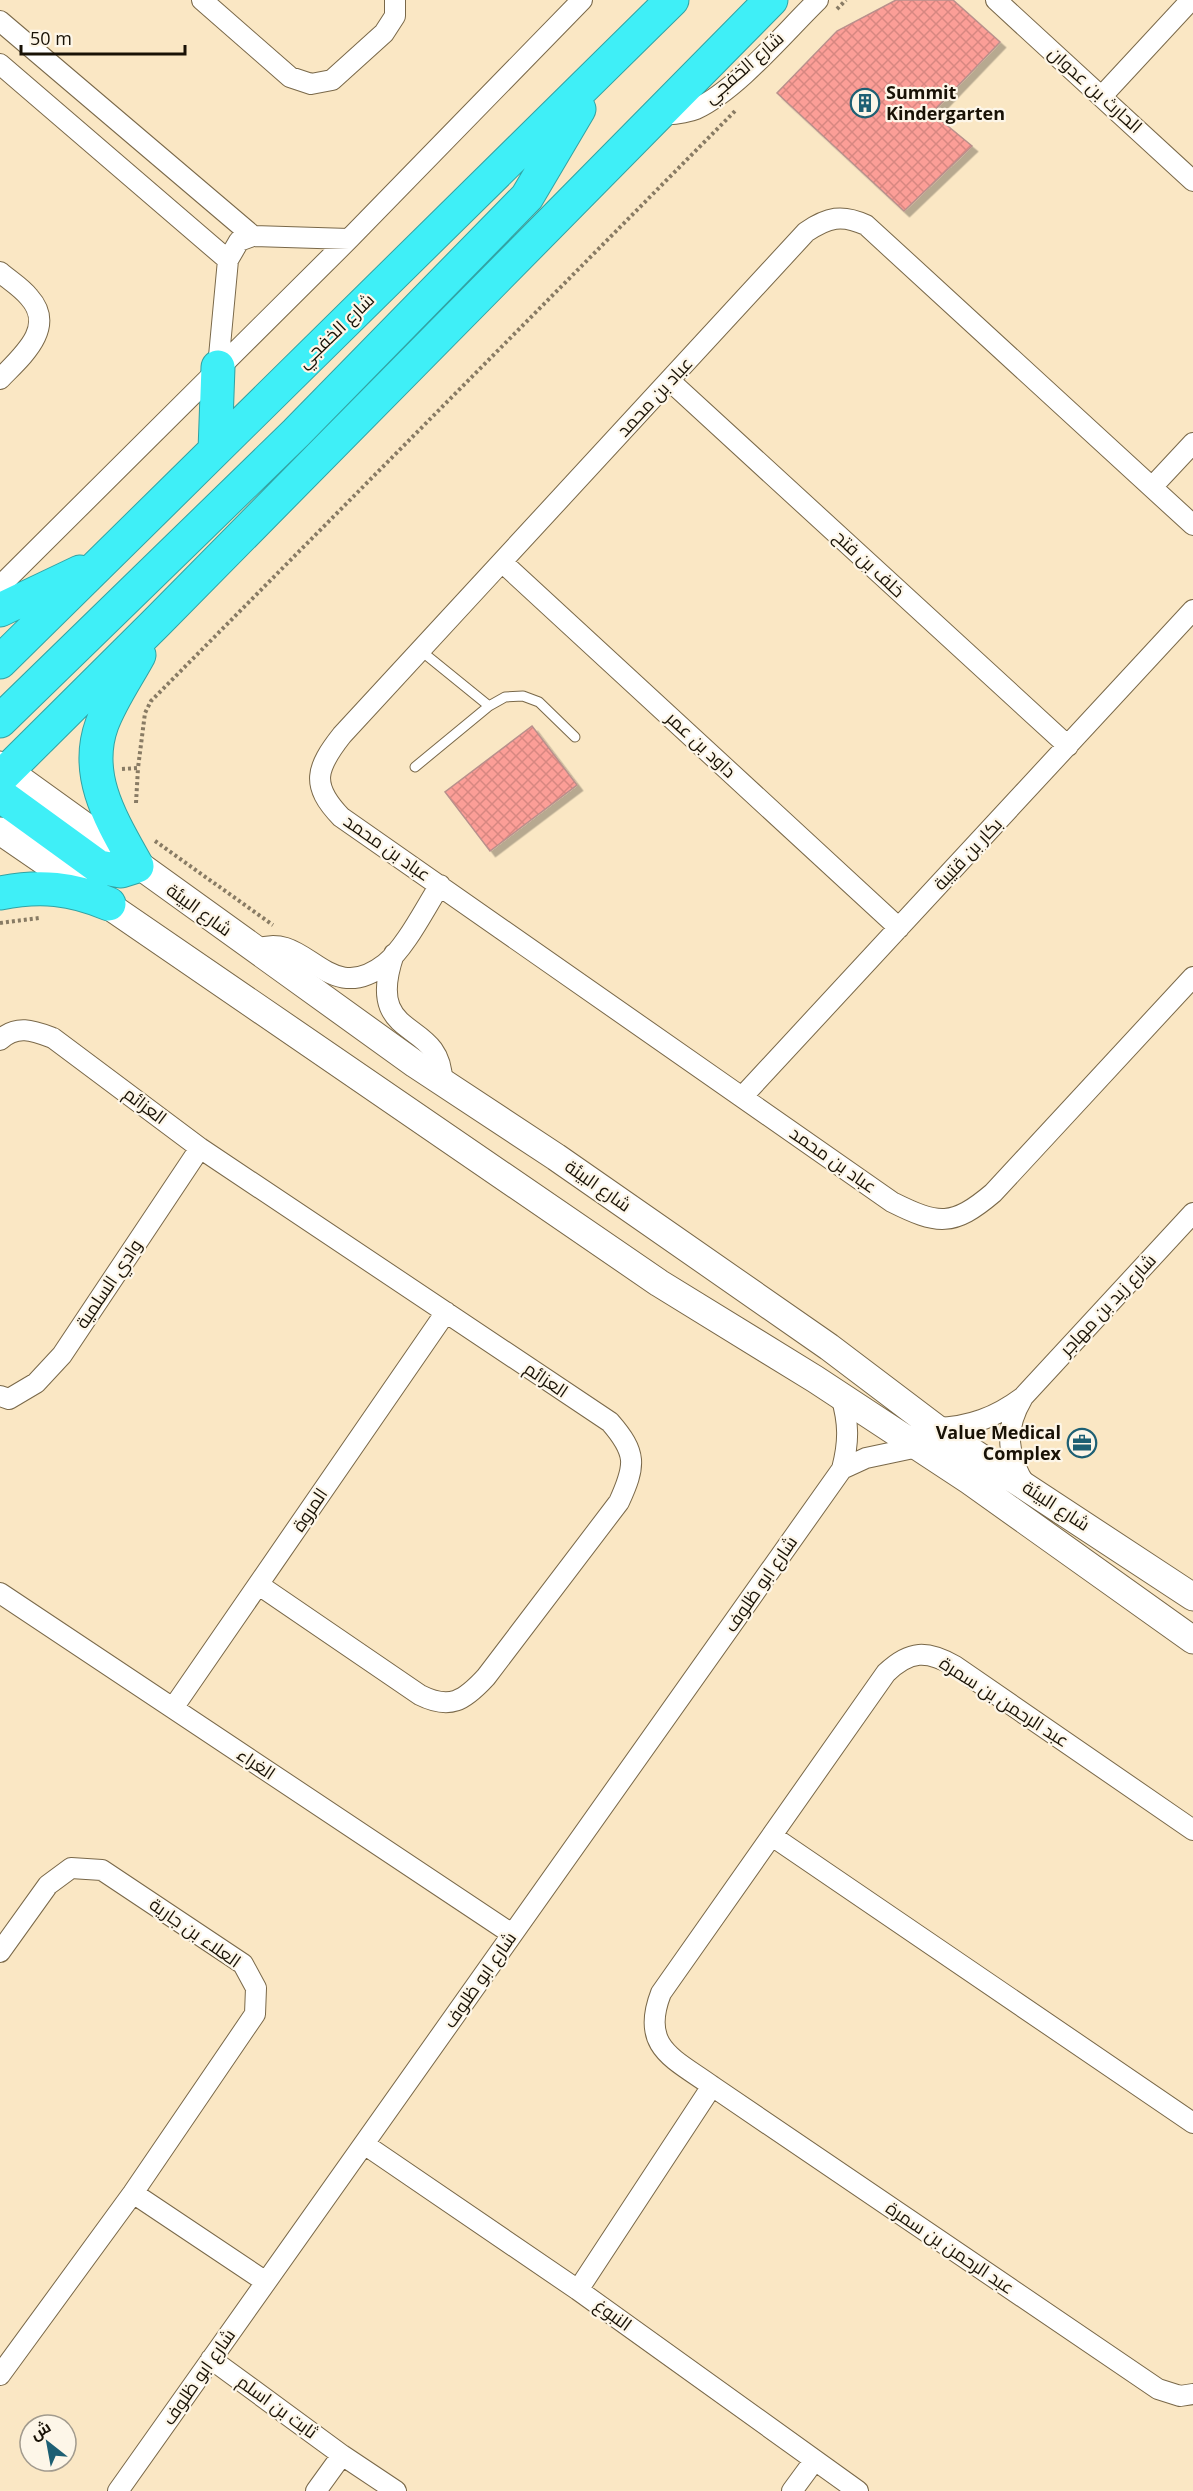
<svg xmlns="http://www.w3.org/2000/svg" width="1193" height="2491" viewBox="0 0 1193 2491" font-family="'Open Sans',Cairo,sans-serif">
  <defs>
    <pattern id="building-cross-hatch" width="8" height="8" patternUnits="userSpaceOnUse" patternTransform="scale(1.5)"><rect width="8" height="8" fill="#fc9e97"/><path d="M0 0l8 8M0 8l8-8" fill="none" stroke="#d78781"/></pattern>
    <filter id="shadow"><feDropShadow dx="5.5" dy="5.5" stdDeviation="0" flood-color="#0004"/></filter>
  </defs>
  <rect width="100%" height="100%" fill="#fae7c4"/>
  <!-- building -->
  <path fill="url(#building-cross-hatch)" stroke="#b9908c" stroke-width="1.5" filter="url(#shadow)" d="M896 0H953L1000 42 932 113 972 146 904 211 777 93 837 31Z
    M532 726 577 785 490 851 445 792Z"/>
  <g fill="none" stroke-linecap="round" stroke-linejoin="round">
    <!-- lane casing -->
    <g stroke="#796849" stroke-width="11">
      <path id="lane" d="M420 650 489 706
        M415 767 489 706 505 697 523 696 539 702 575 737"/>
    </g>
    <!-- street casing -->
    <g stroke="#796849" stroke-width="22">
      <path id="street" d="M202 0 290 77 311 84 332 80 384 33 395 16V0
        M996 0 1193 181
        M0 21 253 236
        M0 64 228 260
        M1102 96 1191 0
        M659 115C672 114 684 114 696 109 738 89 784 33 818 0
        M0 272C9 280 21 287 29 297 57 328 21 357 0 379
        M218 367 228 260 239 241 253 236 349 239
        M670 381 1068 746
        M1152 487 1193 443
        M1193 525 866 225C842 214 828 217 806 232L342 735C316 768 310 785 341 817L892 1202C938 1225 953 1227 993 1193L1193 977
        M502 562 899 928
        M0 586 349 239 582 0
        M255 950C306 927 326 1010 385 964 406 947 425 908 440 885
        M394 954C363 1044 442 1016 442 1081
        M0 1040C17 1024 34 1031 53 1038L200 1148 610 1422C637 1453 636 1465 619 1502L486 1677C464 1701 450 1710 420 1695L259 1585
        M742 1097 1193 610
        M0 1396 9 1399 36 1383 62 1355 200 1148
        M1022 1399C1004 1429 1007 1457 1026 1486
        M936 1428C970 1427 996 1417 1023 1397L1193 1213
        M842 1469 866 1458 918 1447
        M0 1593 512 1934
        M173 1708 446 1312
        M1193 1830 955 1666C927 1650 910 1650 886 1673L661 1993C640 2047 673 2058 712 2086L1158 2389 1180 2396 1193 2394
        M772 1836 1193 2123
        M0 1952 48 1885 71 1868 102 1870 243 1964 256 1988 255 2014 133 2193 0 2375
        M364 2144 578 2290 858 2491
        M133 2193 266 2282
        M578 2290 712 2086
        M211 2359 342 2455 396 2491
        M118 2491 842 1469C849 1442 849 1423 841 1396
        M316 2491 342 2455
        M792 2491 814 2461"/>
    </g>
    <!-- secondary casing -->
    <g stroke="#796849" stroke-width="29">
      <path id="secondary" d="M0 765 415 1064 556 1157 829 1347 936 1428 1193 1597
        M0 831 659 1283 815 1379 970 1481 1193 1640"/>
    </g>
    <!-- highway casing -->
    <g stroke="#32a2a3" stroke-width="35">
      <path id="highway" d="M215 450 218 367
        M0 610 80 572
        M0 662 672 0
        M0 721 296 433 527 197 579 109
        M0 778 157 622 771 0
        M0 795 99 867 121 871 137 866C112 821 83 776 102 724 111 700 127 677 139 655
        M0 893C40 885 72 888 109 904"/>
    </g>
    <!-- path -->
    <path stroke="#887b64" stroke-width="4" stroke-dasharray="3 3" stroke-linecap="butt" d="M837 9 846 0
      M122 769 138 768 145 713 151 701 736 110
      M136 803 138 768
      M155 841 273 925
      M0 923 39 918"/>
    <!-- lane -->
    <use href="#lane" stroke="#fff" stroke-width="9"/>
    <!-- street -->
    <use href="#street" stroke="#fff" stroke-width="20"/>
    <!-- secondary -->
    <use href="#secondary" stroke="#fff" stroke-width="27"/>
    <!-- highway -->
    <use href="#highway" stroke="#3feff7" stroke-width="33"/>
  </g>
  <!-- icons -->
  <defs>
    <g id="building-ring" transform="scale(1.5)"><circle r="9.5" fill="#fdf6e8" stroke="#1d5f73" stroke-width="1.5"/><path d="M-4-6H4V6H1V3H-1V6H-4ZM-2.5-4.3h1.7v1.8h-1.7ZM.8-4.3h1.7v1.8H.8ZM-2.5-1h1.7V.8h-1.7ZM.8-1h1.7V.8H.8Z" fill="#1d5f73"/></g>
    <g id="office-ring" transform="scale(1.5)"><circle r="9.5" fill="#fdf6e8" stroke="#1d5f73" stroke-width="1.5"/><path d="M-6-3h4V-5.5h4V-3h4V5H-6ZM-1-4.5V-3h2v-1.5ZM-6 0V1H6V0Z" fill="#1d5f73"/></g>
  </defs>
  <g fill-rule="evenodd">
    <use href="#building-ring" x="865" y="103"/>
    <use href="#office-ring" x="1082" y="1443"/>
  </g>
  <g text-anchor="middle" stroke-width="4.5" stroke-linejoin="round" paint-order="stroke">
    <!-- street labels -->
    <g font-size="18" fill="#191206" stroke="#fdf6e8">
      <text transform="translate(744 68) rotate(-41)" y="6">شارع الخفجي</text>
      <text transform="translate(1095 90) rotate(42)" y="6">الحارث بن عدوان</text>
      <text transform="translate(336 331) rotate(-44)" y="6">شارع الخفجي</text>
      <text transform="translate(655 397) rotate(-47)" y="6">عباد بن محمد</text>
      <text transform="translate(869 564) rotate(43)" y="6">خلف بن فتح</text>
      <text transform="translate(701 745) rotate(43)" y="6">داود بن عمر</text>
      <text transform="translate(387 848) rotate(35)" y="6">عباد بن محمد</text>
      <text transform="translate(968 854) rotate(-47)" y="6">بكار بن قتيبة</text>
      <text transform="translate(199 910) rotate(36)" y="6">شارع البيئة</text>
      <text transform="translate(145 1106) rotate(37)" y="6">العزائم</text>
      <text transform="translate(833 1160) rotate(35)" y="6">عباد بن محمد</text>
      <text transform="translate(598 1186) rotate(35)" y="6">شارع البيئة</text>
      <text transform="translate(109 1284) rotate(-56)" y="6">وادي السلمية</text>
      <text transform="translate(1108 1305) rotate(-47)" y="6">شارع زيد بن مهاجر</text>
      <text transform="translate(546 1380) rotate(34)" y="6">العزائم</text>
      <text transform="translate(1056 1506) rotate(33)" y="6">شارع البيئة</text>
      <text transform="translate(310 1510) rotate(-56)" y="6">المروة</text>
      <text transform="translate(761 1584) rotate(-55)" y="6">شارع ابو ظلوف</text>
      <text transform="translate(1004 1702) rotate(33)" y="6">عبد الرحمن بن سمرة</text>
      <text transform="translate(256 1764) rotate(34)" y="6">الغراء</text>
      <text transform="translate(195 1933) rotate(35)" y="6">العلاء بن جارية</text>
      <text transform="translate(480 1980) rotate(-55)" y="6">شارع ابو ظلوف</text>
      <text transform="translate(950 2248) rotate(34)" y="6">عبد الرحمن بن سمرة</text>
      <text transform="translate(613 2315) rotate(36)" y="6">النبوغ</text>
      <text transform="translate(199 2377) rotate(-55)" y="6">شارع ابو ظلوف</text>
      <text transform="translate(277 2407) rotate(36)" y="6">ثابت بن اسلم</text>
    </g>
    <!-- poi labels -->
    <g font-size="18" font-weight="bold" fill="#191206" stroke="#fdf6e8" text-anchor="start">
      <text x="886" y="99">Summit<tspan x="886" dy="21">Kindergarten</tspan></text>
      <text x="1061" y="1439" text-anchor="end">Value Medical<tspan x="1061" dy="21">Complex</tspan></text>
    </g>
  </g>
  <!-- north arrow -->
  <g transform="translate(48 2443) rotate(329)"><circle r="28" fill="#fdf6e8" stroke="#a29b8e" stroke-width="1.5"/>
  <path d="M0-4.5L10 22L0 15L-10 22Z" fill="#1d5f73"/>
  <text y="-9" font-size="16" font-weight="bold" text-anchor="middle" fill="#191206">ش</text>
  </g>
  <!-- scale -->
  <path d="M21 45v9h164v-9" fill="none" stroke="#191206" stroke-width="3"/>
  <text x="30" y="45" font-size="18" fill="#191206" stroke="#fdf6e8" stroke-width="4.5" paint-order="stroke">50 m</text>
</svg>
